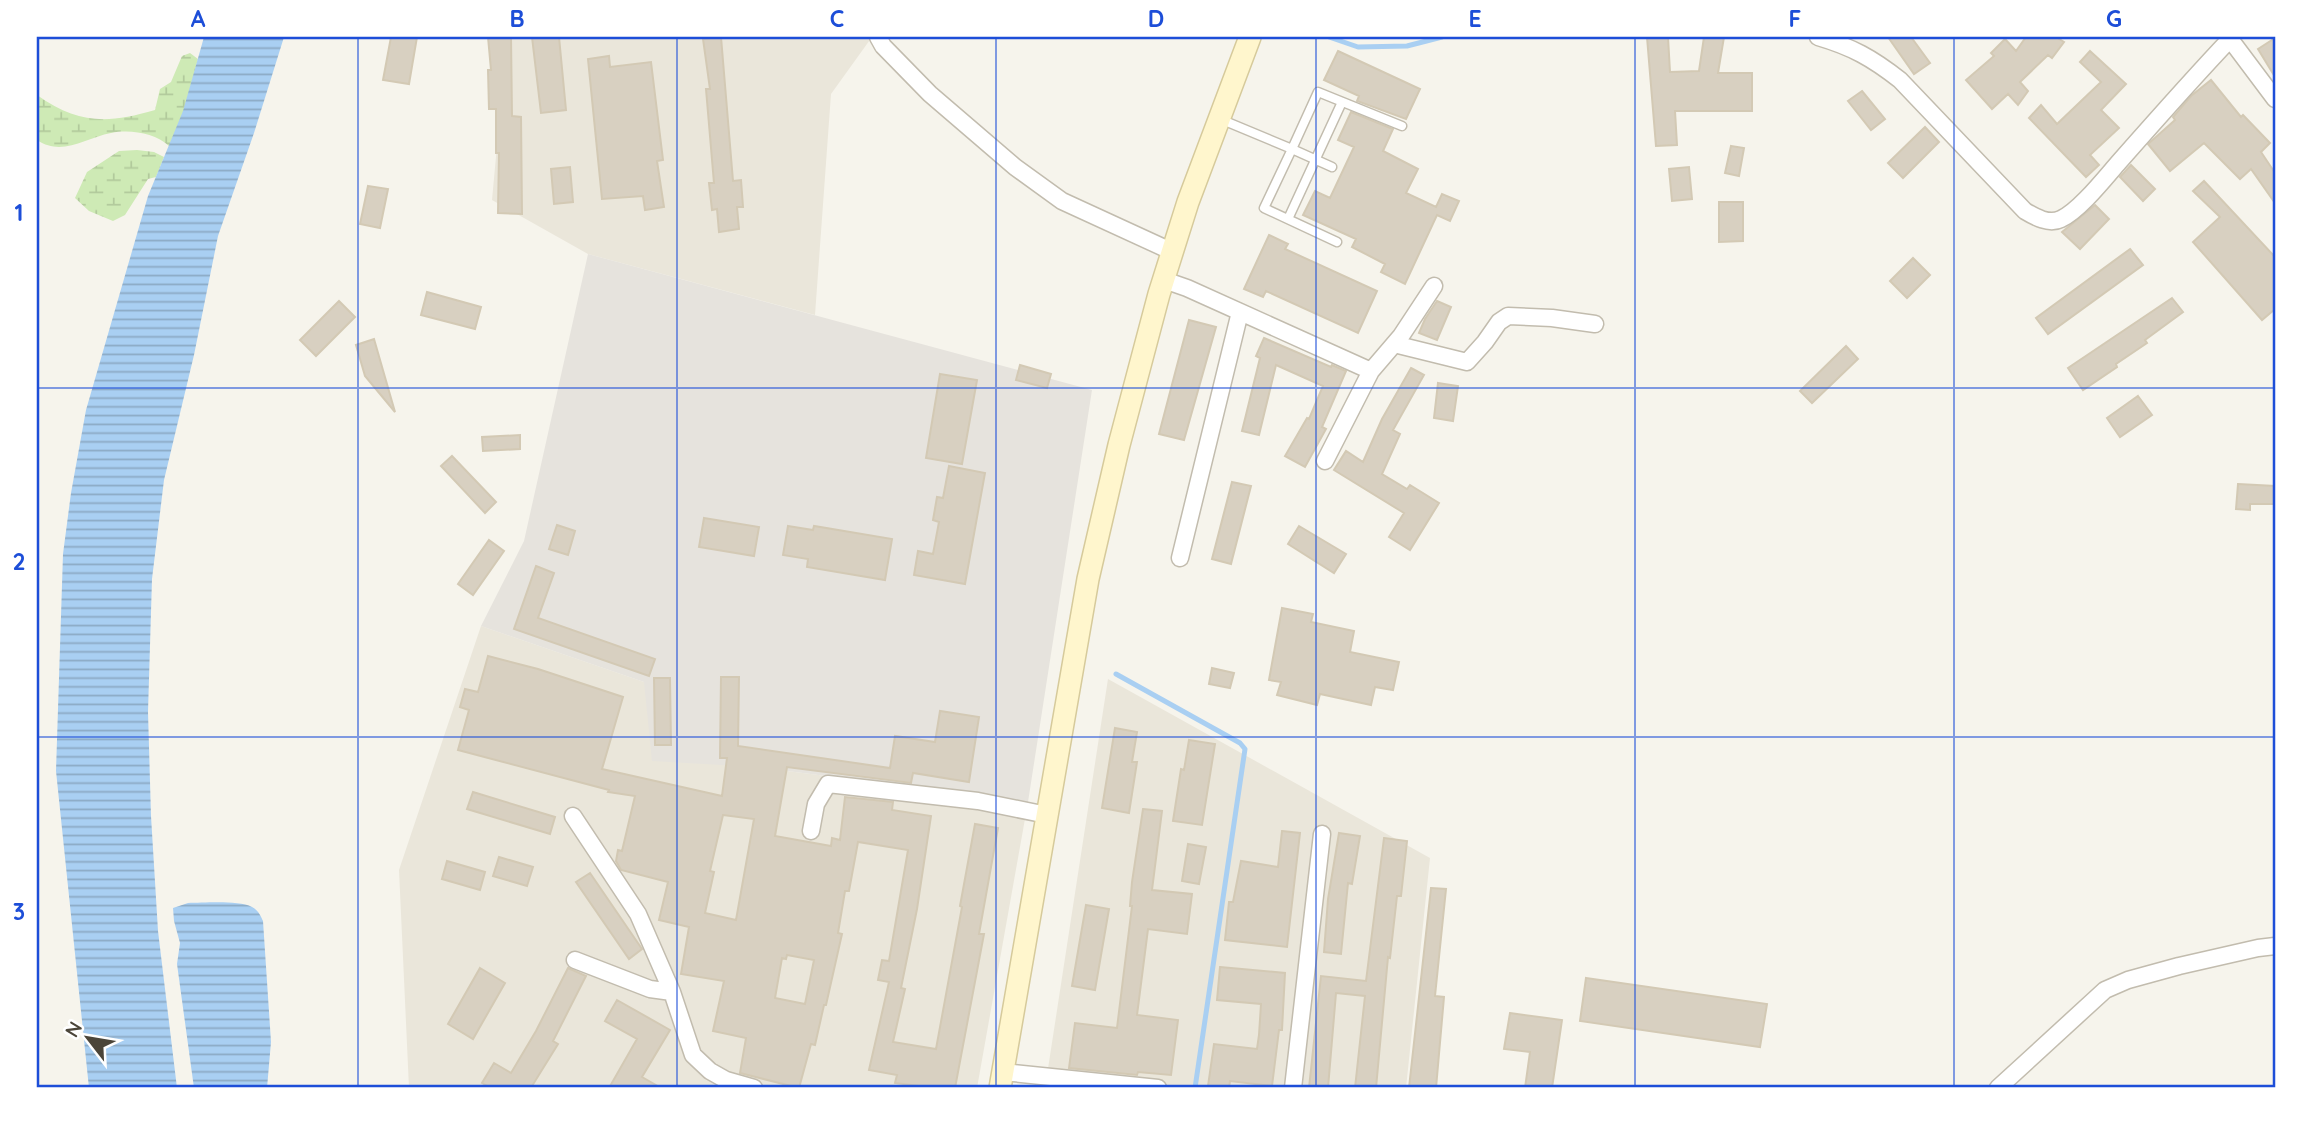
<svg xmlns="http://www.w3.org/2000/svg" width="2312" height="1125" viewBox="0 0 2312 1125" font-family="Quicksand,sans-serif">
  <defs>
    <pattern id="wetland-marsh" width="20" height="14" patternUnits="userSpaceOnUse" patternTransform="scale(1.75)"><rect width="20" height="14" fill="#ceeab5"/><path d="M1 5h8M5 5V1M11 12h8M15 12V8" fill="none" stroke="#b2ca9c"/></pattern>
    <pattern id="water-rules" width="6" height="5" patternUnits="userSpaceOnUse" patternTransform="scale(1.75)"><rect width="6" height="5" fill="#a9cff2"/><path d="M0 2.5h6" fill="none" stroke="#8caac5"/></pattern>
  </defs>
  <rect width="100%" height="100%" fill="#f6f4ec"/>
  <!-- residential -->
  <path fill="#eae6da" d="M507 37H872L831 94 815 315 588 254 492 200Z
    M481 626 644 682 756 767 1028 802 977 1088H409L399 870Z
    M1108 679 1430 858 1406 1088H1045Z"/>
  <!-- industrial -->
  <path fill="#e6e3dd" d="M588 254 1092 390 1028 802 756 767 652 761 644 682 481 626 524 541Z"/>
  <!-- wetland -->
  <path fill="url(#wetland-marsh)" d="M190 53 198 59 184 111 169 146C155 133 130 129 111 133 85 138 62 157 37 140V95C78 124 107 124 155 110L160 89 171 82 182 56Z
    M137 150 154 152 164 157 156 177 148 179 125 215 113 221 89 211 75 198 87 172 119 151Z"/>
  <!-- water -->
  <path fill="url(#water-rules)" d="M204 37H284L254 133 218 236 194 355 164 480 152 579 148 712 151 816 158 931 177 1088H89L56 771 63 554 71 493 86 410 148 196 183 111Z
    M188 903C204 903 238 900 252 907 258 910 261 916 263 921L271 1042 267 1088H194L177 964 180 943 174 921 173 908Z"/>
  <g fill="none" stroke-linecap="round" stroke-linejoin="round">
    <!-- stream -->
    <path stroke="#a9cff2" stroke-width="5" d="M1329 37 1358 47 1407 46 1442 37
      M1116 674 1240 743 1245 749 1195 1088"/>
  </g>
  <!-- building -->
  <path fill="#d8d0c1" stroke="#d3c9b4" stroke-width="2" fill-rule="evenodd" d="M391 37H417L409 84 383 80Z
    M488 37H511L512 116 521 117 522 214 498 213 499 153H496V109H489L488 70H491Z
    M532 37H559L566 110 541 113Z
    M721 37 733 181 741 180 743 207H737L739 229 719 232 717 209 712 210 709 183H714L706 89H710L703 39Z
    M1647 37H1668L1670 72 1699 71 1704 37H1724L1718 73H1752V111H1675L1677 145 1656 146Z
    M1888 37H1911L1930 63 1914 74Z
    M2026 37H2056L2064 42 2052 58 2048 55 2020 82 2028 91 2018 105 2008 94 1992 109 1966 80 1994 56 1991 53 2005 39 2016 51Z
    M2275 38V77L2258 49Z
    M1338 51 1420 89 1406 119 1357 101 1359 96 1324 80Z
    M2090 51 2126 84 2101 110 2119 128 2090 155 2099 165 2086 177 2029 118 2041 105 2057 124 2101 82 2080 62Z
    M609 56 610 67 651 62 663 160 657 161 664 207 645 210 643 196 602 199 588 59Z
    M2211 80 2241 117 2243 115 2270 143 2261 152 2275 173V203L2251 169 2240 179 2204 143 2170 171 2148 144 2175 120 2173 117 2191 96Z
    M1862 91 1885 119 1871 130 1848 101Z
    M1351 112 1393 129 1383 151 1418 169 1406 193 1436 207 1442 194 1459 201 1450 221 1437 215 1405 284 1381 272 1385 264 1352 247 1356 239 1303 215 1315 191 1330 198 1354 147 1338 140Z
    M1925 127 1939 142 1903 178 1888 163Z
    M1731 146 1744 148 1739 176 1725 173Z
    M2131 165 2155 189 2143 201 2120 177Z
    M570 167 573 202 554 204 551 169Z
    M1689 167 1692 199 1672 201 1669 169Z
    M2204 181 2275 257V309L2262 320 2193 242 2220 217 2193 191Z
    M368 186 388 189 380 228 360 224Z
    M1719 202H1743V241L1719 242Z
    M2095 205 2109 219 2080 249 2062 232Z
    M1269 235 1288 244 1285 249 1377 291 1358 333 1266 291 1263 297 1244 289Z
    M2130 249 2143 265 2048 334 2036 318Z
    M1913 258 1930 275 1907 298 1890 281Z
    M427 292 481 307 475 329 421 315Z
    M2172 298 2183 312 2145 340 2147 343 2116 364 2117 367 2083 390 2068 368Z
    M339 301 355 317 316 356 300 340Z
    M1437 301 1451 307 1437 340 1419 333 1425 319Z
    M1189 320 1216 327 1184 440 1159 434Z
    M1264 338 1331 367 1332 365 1346 371 1322 427 1326 429 1305 467 1285 456 1307 418 1309 419 1323 386 1276 365 1259 435 1242 431 1260 358 1256 356Z
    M374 339 395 412 365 376 356 345Z
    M1846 346 1858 359 1812 403 1800 391Z
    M1020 365 1051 374 1047 388 1016 380Z
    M1411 368 1424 375 1393 430 1400 434 1382 474 1407 489 1410 485 1439 503 1410 550 1389 537 1404 513 1334 470 1346 451 1363 462 1382 419Z
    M940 374 977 380 962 464 926 458Z
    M1438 383 1458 386 1453 421 1434 418Z
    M2138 396 2152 415 2120 437 2107 418Z
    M520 435V449L483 451 482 437Z
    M452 456 496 502 485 513 441 466Z
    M949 466 985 473 965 584 914 575 918 551 933 554 939 522 933 520 937 497 943 498Z
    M1232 482 1251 486 1231 564 1212 559Z
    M2238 484 2275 486V504H2250V510L2236 509Z
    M704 518 759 527 754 556 699 547Z
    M557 525 575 531 568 555 549 549Z
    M788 526 813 530 814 526 892 539 885 580 807 567 808 559 783 555Z
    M1299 526 1346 554 1334 573 1288 544Z
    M489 540 504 551 473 595 458 584Z
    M536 566 554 573 538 618 655 659 649 676 514 629Z
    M1282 608 1313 614 1311 622 1354 631 1350 652 1399 662 1393 690 1375 687 1371 705 1320 694 1317 705 1277 695 1281 682 1269 680Z
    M488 656 538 669 623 697 602 769 722 796 727 758H720L721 677H739L738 746 890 768 895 736 935 742 940 711 979 717 969 782 913 773 911 783 787 767 775 836 831 846 832 838 840 840 845 797 893 802 892 810 931 816 917 909 901 988 905 989 893 1042 936 1049 962 907 960 906 975 824 998 828 979 934H984L955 1088H935L895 1083 897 1075 869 1070 889 982 878 980 882 960 889 961 908 850 858 842 849 891H845L838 933 842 934 826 1005H824L815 1045 811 1044 799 1088 740 1073 746 1038 713 1031 724 981 681 974 689 927 659 920 668 882 621 870 616 861 618 850 622 851 635 796 608 792 609 790 458 750 469 710 460 707 465 689 478 692ZM723 815 754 819 736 920 705 913 714 872 710 871ZM787 955 814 960 805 1004 775 998 782 958 786 959Z
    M1212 668 1234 673 1230 688 1209 684Z
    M654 678H670L671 745H655Z
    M1115 728 1137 732 1132 762H1137L1129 813 1102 808Z
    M1189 740 1215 744 1202 825 1173 821 1181 769 1184 770Z
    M473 792 555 817 550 834 467 809Z
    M1143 809 1162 811 1152 890 1192 894 1187 934 1148 929 1137 1015 1178 1020 1171 1075 1138 1072 1137 1075 1069 1068 1075 1023 1117 1028 1132 906H1130L1132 882Z
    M1282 831 1300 833 1287 947 1225 940 1229 902H1233L1241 861 1278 867Z
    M1339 833 1360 836 1352 884 1348 883 1341 954 1324 952 1328 899Z
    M1384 838 1407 841 1401 896H1397L1390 958 1388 957 1376 1088H1355L1365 996 1336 993 1328 1088H1309L1321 976 1366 981Z
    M1188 844 1206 847 1199 884 1182 881Z
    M499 857 533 867 527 886 493 876Z
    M447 861 485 872 480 890 442 879Z
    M590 873 642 949 629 959 576 882Z
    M1431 888 1446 889 1435 996 1444 997 1436 1088H1409Z
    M1086 905 1109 909 1095 990 1072 986Z
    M1220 967 1285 973 1282 1030H1279L1272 1086 1230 1081 1229 1088 1208 1086 1214 1044 1257 1049 1259 1035 1261 1004 1217 1000Z
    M480 968 505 983 473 1039 448 1024Z
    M568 968 586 976 553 1041 558 1044 532 1086 536 1088H491L482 1083 494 1063 511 1073 536 1031Z
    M1586 978 1767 1004 1760 1047 1580 1021Z
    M617 1000 670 1030 642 1077 661 1088H609L637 1039 605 1021Z
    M1510 1013 1562 1020 1552 1088H1525L1530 1052 1504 1049Z"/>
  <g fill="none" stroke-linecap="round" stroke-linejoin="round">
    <!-- service casing -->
    <g stroke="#c2bcae" stroke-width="11">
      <path id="service" d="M1220 119 1292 149 1318 92 1402 126
        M1332 167 1292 149 1264 208 1337 242
        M1288 219 1342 102"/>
    </g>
    <!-- minor casing -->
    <g stroke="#c2bcae" stroke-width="19">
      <path id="minor" d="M878 37 883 46 930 94 1015 167 1062 201 1173 252
        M1818 37C1852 47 1872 58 1900 80L2025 211C2035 217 2049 225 2061 219 2079 211 2105 178 2119 162 2156 120 2193 78 2232 37
        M2230 39 2275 99
        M1164 280 1187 288 1371 371
        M1394 344 1467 362 1485 342 1499 322 1508 316 1552 318 1595 324
        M1325 461 1371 371 1401 336 1434 286
        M1180 558 1240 312
        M573 816 638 914 672 992 693 1055 710 1071 726 1080 754 1088
        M811 831 816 804 828 784 978 801 1047 815
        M575 960 650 989 672 992
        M1003 1072 1158 1088
        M1293 1088 1322 834
        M1998 1088 2105 990 2128 980 2179 966 2258 948 2275 946"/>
    </g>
    <!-- secondary casing -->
    <g stroke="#d6ca9b" stroke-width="24">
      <path id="secondary" d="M1000 1088 1088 579 1119 445 1159 294 1188 202 1250 37"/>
    </g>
    <!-- service -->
    <use href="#service" stroke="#fff" stroke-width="8"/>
    <!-- minor -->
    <use href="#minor" stroke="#fff" stroke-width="16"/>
    <!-- secondary -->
    <use href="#secondary" stroke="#fff6cd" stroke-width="21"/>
  </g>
  <!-- grid -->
  <path fill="none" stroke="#1d4ed8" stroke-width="2" stroke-opacity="0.55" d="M358 37V1088M677 37V1088M996 37V1088M1316 37V1088M1635 37V1088M1954 37V1088M37 388H2275M37 737H2275"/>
  <!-- border -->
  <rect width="2312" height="1125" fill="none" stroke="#ffffff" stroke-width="77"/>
  <!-- north arrow -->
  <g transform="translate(88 1038) rotate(301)" stroke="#ffffff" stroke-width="5" paint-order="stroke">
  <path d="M0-5L12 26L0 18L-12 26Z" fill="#4b4539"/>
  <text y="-10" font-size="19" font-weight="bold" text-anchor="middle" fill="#4b4539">N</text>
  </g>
  <rect x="38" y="38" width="2236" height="1048" fill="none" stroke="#1d4ed8" stroke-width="2.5"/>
  <g font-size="23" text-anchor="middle" font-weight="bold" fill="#1d4ed8">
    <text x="198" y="27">A</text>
    <text x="517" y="27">B</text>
    <text x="837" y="27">C</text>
    <text x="1156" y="27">D</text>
    <text x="1475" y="27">E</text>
    <text x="1795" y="27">F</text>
    <text x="2114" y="27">G</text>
    <text x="19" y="221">1</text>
    <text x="19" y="570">2</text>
    <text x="19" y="920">3</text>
  </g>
</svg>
